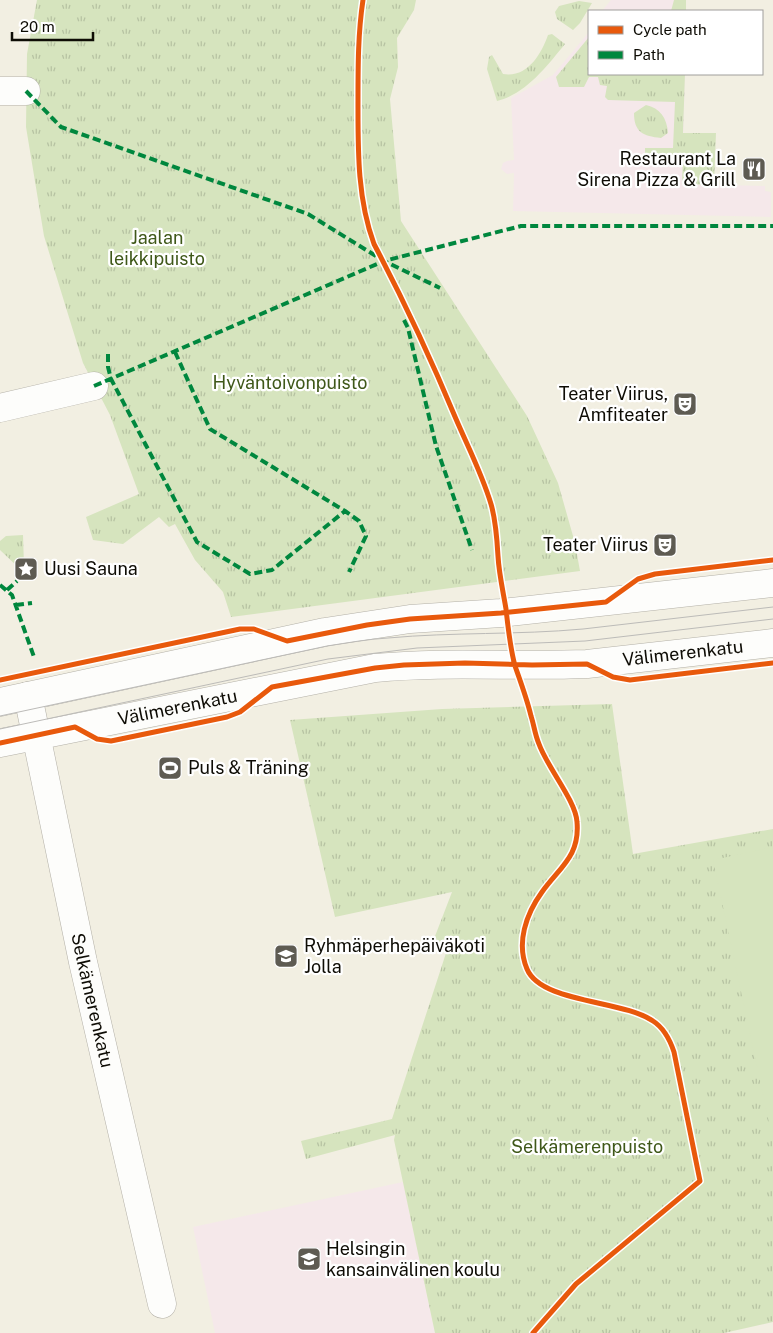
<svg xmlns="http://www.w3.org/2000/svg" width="773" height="1333" viewBox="0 0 773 1333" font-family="'Public Sans',sans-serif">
  <defs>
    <pattern id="grass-tufts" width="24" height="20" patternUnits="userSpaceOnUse" patternTransform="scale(1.25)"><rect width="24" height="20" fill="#d6e4be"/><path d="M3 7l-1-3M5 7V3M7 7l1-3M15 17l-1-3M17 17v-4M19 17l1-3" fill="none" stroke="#b6c2a2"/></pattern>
  </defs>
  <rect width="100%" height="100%" fill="#f2efe2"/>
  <!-- education -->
  <path fill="#f5e8ea" d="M611 0H686V11H602Z
    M589 32V74H685L682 184 765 186V191L771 192V217L513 211 514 173 507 174 501 169 503 163 507 161 514 160 511 98 553 75Z
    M403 1182 435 1333H215L193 1227Z"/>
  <!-- grass -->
  <path fill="url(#grass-tufts)" d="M37 0H416L414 10 397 38 398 67 390 99 401 221 527 416 558 483 575 543 580 571 231 617 223 592 195 560 175 524 169 527 159 517 123 544 93 540 86 517 139 494 110 415 83 363 44 236 26 127 27 54Z
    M674 0H686V11H671Z
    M579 1 592 3 580 23 573 30 557 19 555 12 559 6Z
    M552 34 565 44C547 66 526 94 497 101L487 69 489 57 492 55 503 74C527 78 541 55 548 35Z
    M589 37V74H685L683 133H716L714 185 682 184 683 158 645 157V148H673L675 102 608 100 605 97 607 86 600 85 598 77H589L584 87H559L556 77Z
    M646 105C660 108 667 118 668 133L661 138C643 136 634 132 634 113Z
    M23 535 24 566 20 569 0 550V541L6 536Z
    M612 704 633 854 773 829V1322L724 1333H435L394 1140 395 1135 306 1159 301 1141 392 1119 447 950 432 944 452 892 335 917 290 720 442 709Z"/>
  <!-- pitch -->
  <path fill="#d6e4be" d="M773 847V1132H771L713 860Z"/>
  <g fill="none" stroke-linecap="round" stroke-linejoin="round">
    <!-- minor casing -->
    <g stroke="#b3b0a7" stroke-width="29">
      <g id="minor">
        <path d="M0 91H26"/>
        <path d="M0 408 94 386"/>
        <path id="s1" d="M28 696 83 962 162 1304"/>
        <path d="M0 702 325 632 410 619 501 613 773 583"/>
        <path id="s2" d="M0 743 375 668C446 661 516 667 587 664L773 643"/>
      </g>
    </g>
    <!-- minor -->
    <use href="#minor" stroke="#fdfdfb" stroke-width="28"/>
    <!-- tram -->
    <path stroke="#bcbbb8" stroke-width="1" d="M0 716 327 646C347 643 368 639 388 638 453 632 518 635 583 629L773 607
      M0 729 328 659 417 648 585 641 773 619"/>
    <!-- quiet -->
    <path stroke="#00873e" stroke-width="4" stroke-dasharray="8 4" stroke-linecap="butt" d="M26 91 61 127 308 214 384 261 521 226H773
      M404 320 408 328 436 446 472 550
      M175 352 210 429 345 511 359 521 366 536 349 572
      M108 354V367L111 379 197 542 250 574 272 570 345 511
      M94 386 384 261 440 288
      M0 585 12 595 34 657
      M7 590 17 581
      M16 605 32 603"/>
    <!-- cycleway casing -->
    <g stroke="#fff" stroke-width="8">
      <path id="cycleway" d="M363 0C358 33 358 66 358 100 358 148 357 198 374 244 404 301 431 359 456 419 468 447 482 474 491 504 496 521 497 538 498 556 499 574 503 591 506 609 508 628 510 647 515 666 521 683 527 699 531 716 534 725 535 735 539 744 547 767 576 801 577 822 580 856 560 867 542 892 526 914 516 943 527 969 541 1003 623 1000 653 1021 664 1028 670 1040 674 1052L700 1181 576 1284 533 1333
        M0 680 240 629H254L287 641 367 625 410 619 501 613 606 602 638 579 655 574 773 560
        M0 743 75 727 97 739 111 741 227 717 240 712 272 687 375 668 404 665 465 663 532 665 587 664 613 677 630 680 773 663"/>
    </g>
    <!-- cycleway -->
    <use href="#cycleway" stroke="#e8590c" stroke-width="5"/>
  </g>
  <!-- icons -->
  <defs>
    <g id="restaurant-square" transform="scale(1.25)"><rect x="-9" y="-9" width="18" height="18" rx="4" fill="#5e5b52" stroke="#fff"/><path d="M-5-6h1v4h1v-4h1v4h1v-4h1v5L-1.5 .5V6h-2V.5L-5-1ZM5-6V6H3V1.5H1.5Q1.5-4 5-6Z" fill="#fff"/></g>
    <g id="theatre-square" transform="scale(1.25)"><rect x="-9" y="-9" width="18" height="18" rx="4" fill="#5e5b52" stroke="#fff"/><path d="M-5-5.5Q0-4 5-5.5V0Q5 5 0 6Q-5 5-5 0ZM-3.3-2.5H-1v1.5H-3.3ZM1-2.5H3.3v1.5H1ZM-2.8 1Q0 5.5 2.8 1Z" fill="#fff"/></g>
    <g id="sight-square" transform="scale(1.25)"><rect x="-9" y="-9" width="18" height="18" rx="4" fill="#5e5b52" stroke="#fff"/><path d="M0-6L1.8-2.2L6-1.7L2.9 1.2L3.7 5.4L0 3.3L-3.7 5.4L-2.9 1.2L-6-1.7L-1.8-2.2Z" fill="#fff"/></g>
    <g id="stadium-square" transform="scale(1.25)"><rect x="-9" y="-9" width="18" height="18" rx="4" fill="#5e5b52" stroke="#fff"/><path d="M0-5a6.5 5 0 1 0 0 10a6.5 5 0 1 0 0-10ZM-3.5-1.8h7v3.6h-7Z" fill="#fff"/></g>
    <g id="school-square" transform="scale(1.25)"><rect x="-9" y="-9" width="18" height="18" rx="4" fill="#5e5b52" stroke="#fff"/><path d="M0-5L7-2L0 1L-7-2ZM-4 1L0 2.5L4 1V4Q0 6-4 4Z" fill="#fff"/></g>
  </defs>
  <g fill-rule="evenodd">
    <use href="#restaurant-square" x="754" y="169"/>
    <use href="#theatre-square" x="685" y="404"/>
    <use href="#theatre-square" x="665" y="545"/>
    <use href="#sight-square" x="26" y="569"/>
    <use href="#stadium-square" x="170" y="768"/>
    <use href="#school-square" x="286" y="956"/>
    <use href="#school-square" x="309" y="1259"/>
  </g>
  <g text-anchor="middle" stroke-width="4.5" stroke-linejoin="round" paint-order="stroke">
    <!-- poi labels -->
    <g font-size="18" fill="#0e0c05" stroke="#fff" text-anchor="start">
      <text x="736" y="165" text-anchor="end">Restaurant La<tspan x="736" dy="21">Sirena Pizza &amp; Grill</tspan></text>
      <text x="668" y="400" text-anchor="end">Teater Viirus,<tspan x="668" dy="21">Amfiteater</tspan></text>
      <text x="648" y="551" text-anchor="end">Teater Viirus</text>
      <text x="44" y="575">Uusi Sauna</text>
      <text x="188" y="774">Puls &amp; Träning</text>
      <text x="304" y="952">Ryhmäperhepäiväkoti<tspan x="304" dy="21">Jolla</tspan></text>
      <text x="326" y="1255">Helsingin<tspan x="326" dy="21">kansainvälinen koulu</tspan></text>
    </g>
    <!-- park labels -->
    <g font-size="18" fill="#3f5819" stroke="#fff">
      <text x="157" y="244">Jaalan<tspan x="157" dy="21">leikkipuisto</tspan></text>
      <text x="290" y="389">Hyväntoivonpuisto</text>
      <text x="587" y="1153">Selkämerenpuisto</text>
    </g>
    <!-- street labels -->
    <g font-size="18" fill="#0e0c05" stroke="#fff">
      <text dy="6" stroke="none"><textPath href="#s2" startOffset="691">Välimerenkatu</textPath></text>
      <text dy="6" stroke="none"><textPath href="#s2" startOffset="181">Välimerenkatu</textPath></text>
      <text dy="6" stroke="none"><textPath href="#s1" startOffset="311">Selkämerenkatu</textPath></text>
    </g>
  </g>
  <!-- legend -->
  <rect x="588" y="10" width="175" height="65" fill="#ffffff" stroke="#9f9e9b"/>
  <rect x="598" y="26" width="25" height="8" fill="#e8590c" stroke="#9f9e9b"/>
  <text x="633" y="35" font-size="15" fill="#0e0c05">Cycle path</text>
  <rect x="598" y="51" width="25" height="8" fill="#00873e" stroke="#9f9e9b"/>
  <text x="633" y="60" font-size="15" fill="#0e0c05">Path</text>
  <!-- scale -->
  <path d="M12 32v8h81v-8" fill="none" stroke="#0e0c05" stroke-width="2.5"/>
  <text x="20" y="32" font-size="15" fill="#0e0c05" stroke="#ffffff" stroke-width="4" paint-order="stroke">20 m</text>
</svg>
